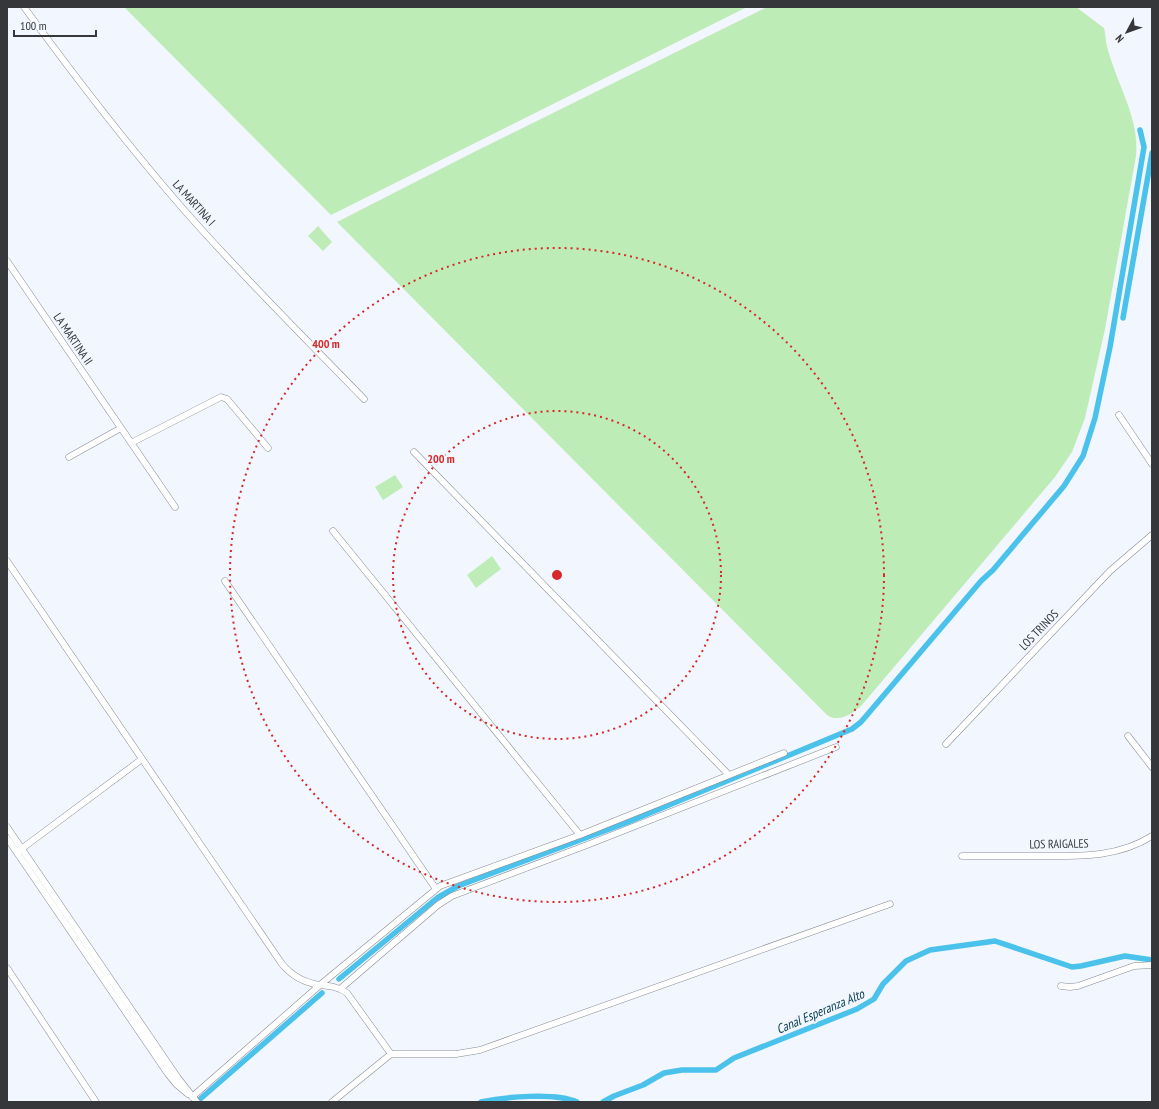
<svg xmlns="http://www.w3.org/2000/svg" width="1159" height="1109" viewBox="0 0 1159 1109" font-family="'PT Sans Narrow',sans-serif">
  <rect width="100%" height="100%" fill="#f2f6fe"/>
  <!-- green -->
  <path fill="#bdecb6" d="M124 7H747L331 215Z
    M767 7H1076L1104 28C1106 34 1105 40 1107 46 1116 83 1140 118 1136 156L1105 329 1085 418 1072 452 1055 477 861 706C852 714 839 723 827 715L337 222 474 152Z
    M318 226 332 242 323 251 308 236Z
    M395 475 403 487 383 500 375 487Z
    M492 556 501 569 476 588 467 575Z"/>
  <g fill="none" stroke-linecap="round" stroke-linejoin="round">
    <!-- canal -->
    <path stroke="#4bc2eb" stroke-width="5.5" d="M1123 318 1152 153
      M339 979 437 898 458 886 628 822 852 729 861 722 981 581 993 570 1064 486 1083 456 1095 418 1110 347 1144 147 1140 130
      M199 1100 322 993
      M481 1102C505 1097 555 1092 577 1102
      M603 1102 614 1096 643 1085 664 1073 682 1070H716L734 1058 857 1009 874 999 883 984 906 961 930 950 995 941 1072 967 1081 966 1125 956 1152 960"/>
    <!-- minor casing -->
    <g stroke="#878b92" stroke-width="7">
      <path id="minor" d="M24 7C75 77 128 146 185 211 242 276 304 337 364 399
        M7 261 175 507
        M1119 415 1152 464
        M131 443 221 397 227 399 268 448
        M414 452 729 775
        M69 457 121 428
        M333 531 580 835
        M7 561 282 964C292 976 305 983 320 985 330 986 339 987 347 993L391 1054
        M225 581 436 889
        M1128 736 1152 767
        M946 744 1110 571 1152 535
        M7 827 178 1078 197 1102
        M7 838 168 1074 176 1084 188 1094
        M20 850 142 759
        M962 856C988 856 1013 856 1039 856 1079 856 1117 858 1152 836
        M7 968 96 1102
        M1061 986 1070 987 1078 986 1134 966 1152 965
        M340 989 438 905 452 896 587 845 836 747
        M192 1097 320 985 440 886 580 835 784 753
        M332 1102 391 1054H456L480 1050 890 904"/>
    </g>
    <!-- minor -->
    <use href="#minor" stroke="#fff" stroke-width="6"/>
  </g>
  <!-- distance rings -->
  <g fill="none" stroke="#d62828" stroke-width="2" stroke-dasharray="2 4">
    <circle cx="557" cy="575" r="164"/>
    <circle cx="557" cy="575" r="327"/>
  </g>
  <g text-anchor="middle" stroke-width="4" stroke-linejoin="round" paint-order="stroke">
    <!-- street labels -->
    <g font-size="12" fill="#35373a" stroke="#f2f6fe">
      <text transform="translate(194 203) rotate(48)" y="4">LA MARTINA I</text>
      <text transform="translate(73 339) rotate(56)" y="4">LA MARTINA II</text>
      <text transform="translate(1039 630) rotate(-46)" y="4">LOS TRINOS</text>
      <text transform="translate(1059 844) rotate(-1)" y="4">LOS RAIGALES</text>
    </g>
    <!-- water labels -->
    <g font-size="13" font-style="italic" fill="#053c4d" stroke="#f2f6fe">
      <text transform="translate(820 1011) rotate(-23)" y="5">Canal Esperanza Alto</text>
    </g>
  </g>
  <circle cx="557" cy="575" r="6" fill="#d62828" stroke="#f2f6fe" stroke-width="2"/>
  <g font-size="12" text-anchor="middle" font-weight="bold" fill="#d62828" stroke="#f2f6fe" stroke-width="4" stroke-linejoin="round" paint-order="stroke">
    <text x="326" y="348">400 m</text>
    <text x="441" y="463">200 m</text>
  </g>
  <!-- border -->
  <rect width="1159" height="1109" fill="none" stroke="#35373a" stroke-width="16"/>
  <!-- north arrow -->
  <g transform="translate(1127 32) rotate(229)" stroke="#f2f6fe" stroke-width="3" paint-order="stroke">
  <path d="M0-3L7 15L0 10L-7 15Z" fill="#35373a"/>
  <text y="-6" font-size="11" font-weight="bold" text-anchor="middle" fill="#35373a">N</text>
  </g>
  <!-- scale -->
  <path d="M14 30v6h82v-6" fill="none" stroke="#35373a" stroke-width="2"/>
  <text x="20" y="30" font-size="12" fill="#35373a" stroke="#f2f6fe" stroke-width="3" paint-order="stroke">100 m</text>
</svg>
